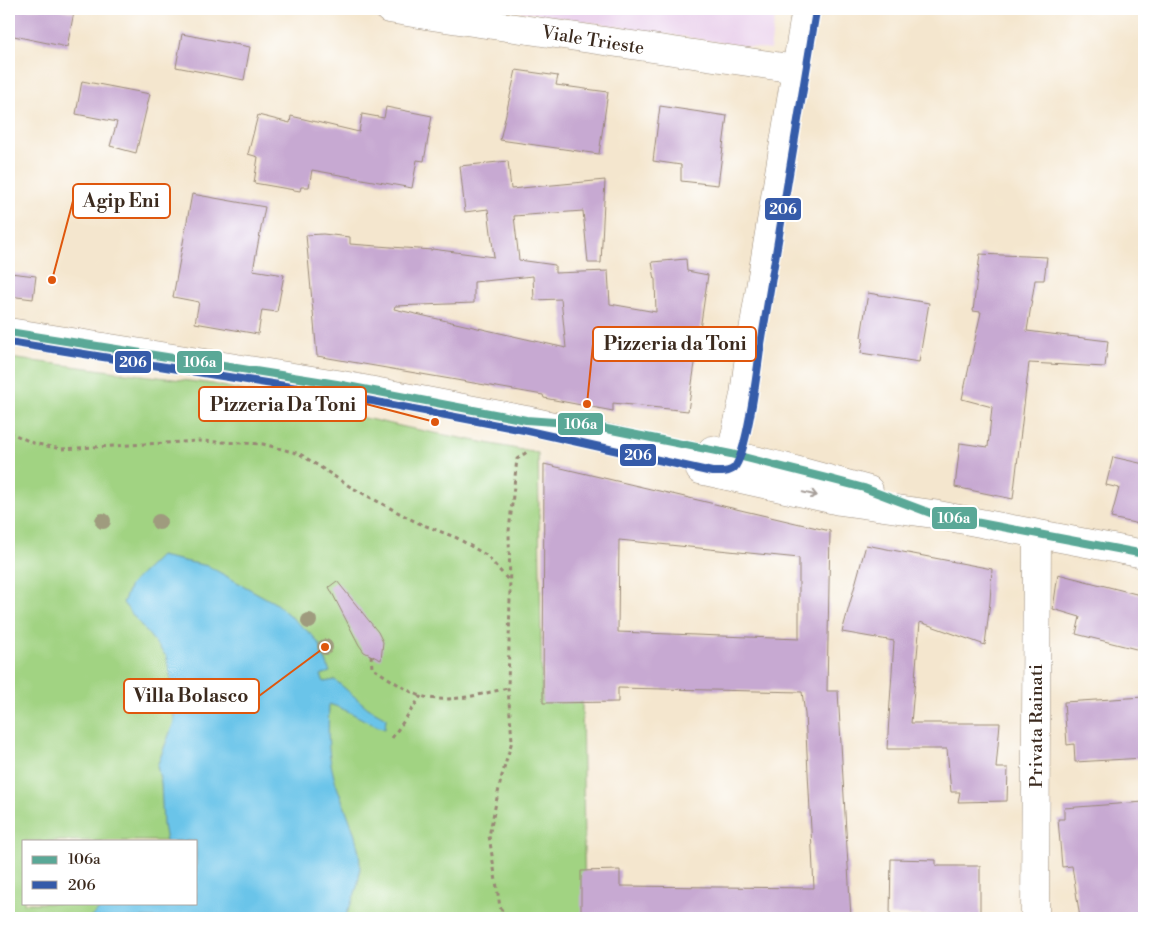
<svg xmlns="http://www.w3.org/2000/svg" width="1153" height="927" viewBox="0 0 1153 927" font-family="'Libre Bodoni',serif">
  <rect width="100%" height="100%" fill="#fff"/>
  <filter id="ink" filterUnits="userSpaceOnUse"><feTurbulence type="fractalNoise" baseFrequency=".02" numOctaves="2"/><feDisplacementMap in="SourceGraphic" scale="10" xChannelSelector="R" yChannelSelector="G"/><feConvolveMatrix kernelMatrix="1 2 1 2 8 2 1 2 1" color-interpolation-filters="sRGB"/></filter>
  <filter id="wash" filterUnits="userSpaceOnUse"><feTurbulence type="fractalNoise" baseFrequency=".0096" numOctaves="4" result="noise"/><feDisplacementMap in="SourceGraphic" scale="20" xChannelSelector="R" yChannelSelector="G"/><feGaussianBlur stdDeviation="1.12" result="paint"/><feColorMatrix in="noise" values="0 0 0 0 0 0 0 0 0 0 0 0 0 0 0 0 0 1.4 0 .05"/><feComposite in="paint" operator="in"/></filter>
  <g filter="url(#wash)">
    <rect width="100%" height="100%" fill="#f4e6ce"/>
    <!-- built -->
    <path fill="#ead1ec" d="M505 9H776L770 50Z"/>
    <!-- green -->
    <path fill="#a1d382" stroke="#6e7e50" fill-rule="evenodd" d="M9 358 213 384 409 428 538 453 542 701 582 702 585 918H9ZM24 841H196V903H24Z"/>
    <!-- water -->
    <path fill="#6bc4e9" stroke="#537784" d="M160 556 208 566 275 603 313 636 321 647 330 672 321 675 324 682 335 680 368 708 386 718 385 729C366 723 350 710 329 704 328 731 327 751 334 777 343 808 365 845 359 878 357 891 350 906 345 918H90L106 903H196V841H166L163 825 161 783 157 766 174 722 173 689 166 656 123 603 130 585Z"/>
    <g id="blocks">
      <!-- building -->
      <path fill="#c7a9d2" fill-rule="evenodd" d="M9 9H56L74 12 67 47 9 35Z
        M182 34 250 47 244 80 176 67Z
        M516 70 558 76 556 85 608 92 599 154 500 140Z
        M82 81 150 94 136 153 110 146 117 122 76 114Z
        M660 106 727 116 718 185 681 181V165L653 161Z
        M386 107 432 116 424 161 417 160 412 188 312 170 309 187H301L300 191 254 183 258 157 248 154 258 115 290 123 291 116 359 132 362 114 384 118Z
        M508 161 511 189 605 180 601 263H588L583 211 514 216 519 260 555 265V273L608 271 610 304 656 312 655 280 652 262 686 259 687 271 708 275 688 411 613 403V411L544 398 543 395 317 356 306 235 323 234 350 237V244L432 250V249L494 257 488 209 465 212 460 166ZM533 276 534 300 561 299 566 348 394 309 395 306 474 303V282Z
        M192 194 265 207 253 270 284 275 277 312 262 310 258 334 195 323 199 302 173 297Z
        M980 254 1047 257 1044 280H1035L1027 331 1108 341 1105 367 1029 363 1013 499 955 487 960 443 988 447 992 407 962 399 981 312 973 311Z
        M10 273 36 276 33 299 9 296Z
        M868 293 929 303 919 362 861 353 863 338 861 337Z
        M1113 457 1144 464V525L1111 518 1119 488 1106 485Z
        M544 464 830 531 827 691H838L851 918H581V871L620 870V886L814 888 805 714 802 692 618 688V702L543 703ZM619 540 799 558V639L618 632Z
        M866 545 992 569 990 602 985 645 920 622 911 723H1000L996 768H1008L1007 801 958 802 960 792H951L947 749H887L894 641 842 632Z
        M1058 574 1144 596V651L1076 634 1080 617 1053 609Z
        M337 581 378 632 383 642 381 660 364 652 359 645 329 587Z
        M1144 697V758L1075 762 1074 744 1067 745 1064 702Z
        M1144 802V918H1080L1072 866 1062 867 1058 819H1064V808Z
        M891 859 936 860V866H980V916L890 915Z"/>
    </g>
  </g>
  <g filter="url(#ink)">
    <use href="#blocks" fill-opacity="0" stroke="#988876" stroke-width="1"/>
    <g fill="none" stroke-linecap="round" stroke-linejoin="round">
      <!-- minor casing -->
      <g stroke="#988876" stroke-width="29">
        <path id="minor" d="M389 9 425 15 796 69
          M9 332 337 384 526 420 714 462 727 461 731 454 744 395 750 349 806 9
          M712 450 784 467 869 490
          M700 470 840 501 933 514 1144 554
          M1035 918 1037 534"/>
      </g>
      <!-- path -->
      <path stroke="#988876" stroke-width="3" stroke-dasharray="4 4" stroke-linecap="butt" d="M9 432 33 443 61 449 199 441 263 444 300 454 349 486 416 522 457 538 486 555 510 582
        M371 655 372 668C386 676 400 687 416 694 442 706 481 694 508 688
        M392 738 421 696
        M506 918 500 907 489 836 501 779 512 741 508 688 510 598 509 531 517 459 527 452"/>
      <!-- minor -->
      <use href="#minor" stroke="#fff" stroke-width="28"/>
      <!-- bus-1 casing -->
      <g stroke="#fff" stroke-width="11">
        <path id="bus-1" d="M9 332 337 384 526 420 582 424 731 454 830 479 864 488 933 514 1144 554"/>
      </g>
      <!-- bus-2 casing -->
      <g stroke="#fff" stroke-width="11">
        <path id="bus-2" d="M9 342 335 394 524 430 712 472C718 472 729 473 734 468 747 454 757 372 760 350L816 11"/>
      </g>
      <!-- bus-1 -->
      <use href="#bus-1" stroke="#5aa897" stroke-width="8"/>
      <!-- bus-2 -->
      <use href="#bus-2" stroke="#365ba9" stroke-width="8"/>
    </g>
    <!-- trees -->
    <g fill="#9f9b7e">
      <circle cx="103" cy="521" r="8"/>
      <circle cx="159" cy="522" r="8"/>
      <circle cx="309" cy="621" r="8"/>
      <circle cx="325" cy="647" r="8"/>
    </g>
    <!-- one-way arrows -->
    <defs><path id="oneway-shaft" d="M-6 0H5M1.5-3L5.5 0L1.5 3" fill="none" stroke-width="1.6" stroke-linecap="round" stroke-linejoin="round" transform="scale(1.25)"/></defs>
    <use stroke="#a79f9a" href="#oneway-shaft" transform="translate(810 494) rotate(13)"/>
  </g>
  <g text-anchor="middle" stroke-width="5" stroke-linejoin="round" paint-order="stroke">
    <!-- street labels -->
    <g font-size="18" fill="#3b2a1e" stroke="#fff">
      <text transform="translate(593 40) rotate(9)" y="6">Viale Trieste</text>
      <text transform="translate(1036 726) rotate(-90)" y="6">Privata Rainati</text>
    </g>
  </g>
  <!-- callouts -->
  <path fill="none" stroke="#df570d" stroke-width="2" d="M52 280L73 201M587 404L593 344M435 422L366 404M325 647L259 696"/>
  <g fill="#df570d" stroke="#fff" stroke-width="2">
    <circle cx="52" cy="280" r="5"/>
    <circle cx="587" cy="404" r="5"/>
    <circle cx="435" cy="422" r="5"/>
    <circle cx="325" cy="647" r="5"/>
  </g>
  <g fill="#fff" stroke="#df570d" stroke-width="2">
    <rect x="73" y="184" width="97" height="34" rx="5"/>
    <rect x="593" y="327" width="163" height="34" rx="5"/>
    <rect x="199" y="387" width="167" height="34" rx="5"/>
    <rect x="124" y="679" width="135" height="34" rx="5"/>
  </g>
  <g font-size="19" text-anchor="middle" font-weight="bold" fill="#3b2a1e">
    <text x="121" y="207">Agip Eni</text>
    <text x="675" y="350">Pizzeria da Toni</text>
    <text x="283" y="411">Pizzeria Da Toni</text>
    <text x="191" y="702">Villa Bolasco</text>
  </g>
  <g stroke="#fff" stroke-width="2">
    <rect x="764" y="197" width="38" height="24" rx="5" fill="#365ba9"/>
    <rect x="114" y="350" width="38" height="24" rx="5" fill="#365ba9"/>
    <rect x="176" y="350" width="47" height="24" rx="5" fill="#5aa897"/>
    <rect x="557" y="412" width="47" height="24" rx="5" fill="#5aa897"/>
    <rect x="619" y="443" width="38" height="24" rx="5" fill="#365ba9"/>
    <rect x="931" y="506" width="47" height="24" rx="5" fill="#5aa897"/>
  </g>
  <g font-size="14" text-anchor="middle" font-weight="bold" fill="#fff">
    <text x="783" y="214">206</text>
    <text x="133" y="367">206</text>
    <text x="200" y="367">106a</text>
    <text x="581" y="429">106a</text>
    <text x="638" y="460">206</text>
    <text x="954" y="523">106a</text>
  </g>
  <!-- margin -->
  <rect width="1153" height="927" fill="none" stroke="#fff" stroke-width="30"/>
  <!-- legend -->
  <rect x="22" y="840" width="175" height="65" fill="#ffffff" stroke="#b1aaa5"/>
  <rect x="32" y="856" width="25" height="8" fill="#5aa897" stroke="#b1aaa5"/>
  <text x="68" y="864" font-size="15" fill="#3b2a1e">106a</text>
  <rect x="32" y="881" width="25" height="8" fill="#365ba9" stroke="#b1aaa5"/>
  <text x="68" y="890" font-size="15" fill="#3b2a1e">206</text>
</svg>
